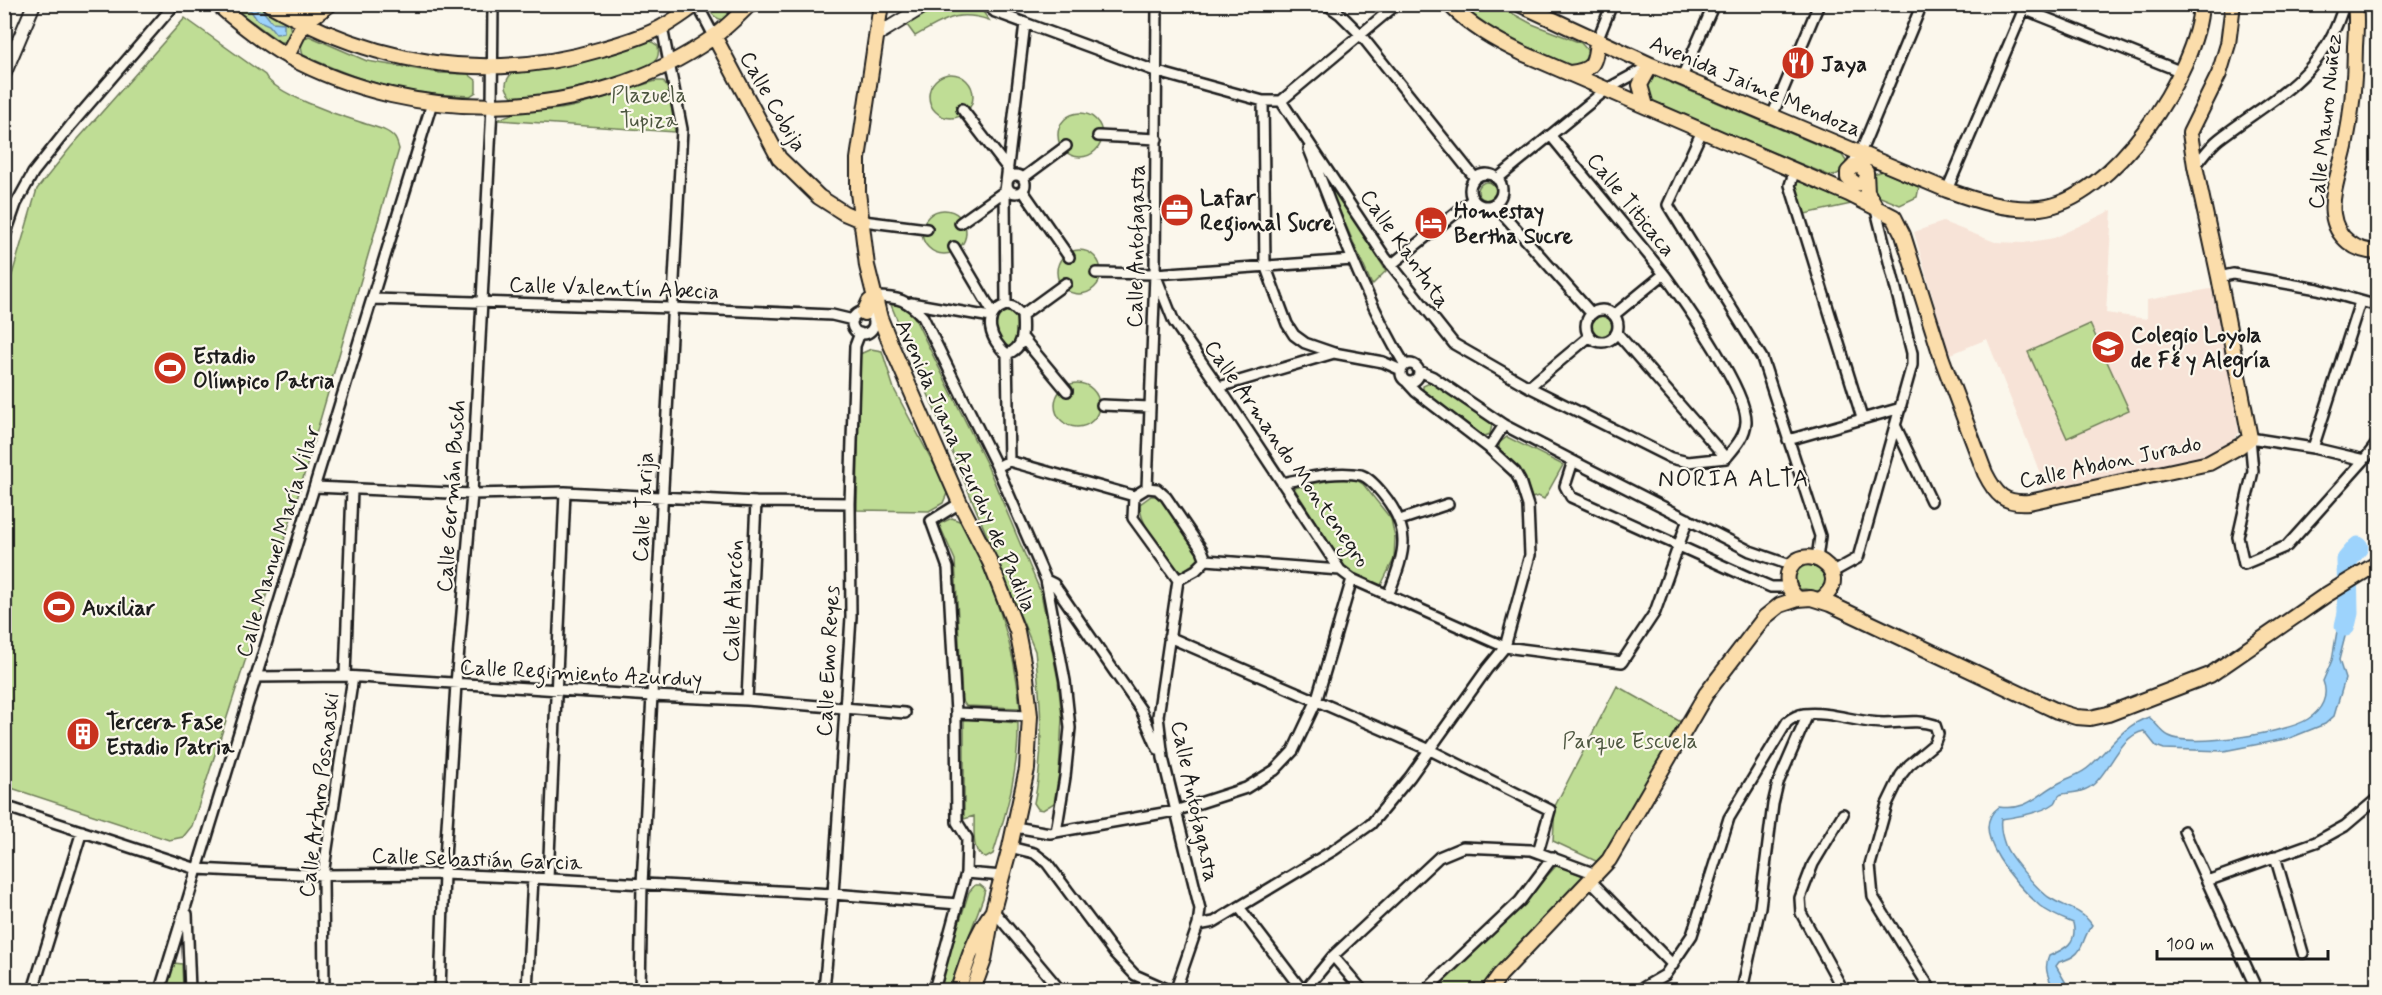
<svg xmlns="http://www.w3.org/2000/svg" width="2382" height="995" viewBox="0 0 2382 995" font-family="Mynerve,sans-serif">
  <rect width="100%" height="100%" fill="#fbf7ec"/>
  <filter id="ink" filterUnits="userSpaceOnUse"><feTurbulence type="fractalNoise" baseFrequency=".0167" numOctaves="2"/><feDisplacementMap in="SourceGraphic" scale="12" xChannelSelector="R" yChannelSelector="G"/><feConvolveMatrix kernelMatrix="1 2 1 2 8 2 1 2 1" color-interpolation-filters="sRGB"/></filter>
  <g filter="url(#ink)">
    <!-- built -->
    <path fill="#f7e3d7" d="M2112 210 2106 313 2147 319V300L2216 288 2239 433 2230 443 2205 457 2047 491 1987 339 1949 355 1914 232 1943 222 1995 242 2024 243 2054 238Z"/>
    <!-- green -->
    <path fill="#bfdd95" stroke="#6e7c58" stroke-width="1.5" d="M233 5H260L289 24 292 34 285 42H280L236 10Z
      M710 5H742L724 20C716 19 709 14 710 5Z
      M943 5H978L989 20C955 9 944 21 915 36L907 25 908 21Z
      M1458 5H1497L1532 24 1581 43 1588 51 1587 60 1582 67 1575 69C1531 50 1494 36 1458 5Z
      M185 18 265 75C273 93 340 116 360 122 370 126 386 128 394 137 397 140 398 146 399 149L295 506 192 826 183 837 169 840 5 786V299L37 189 71 147Z
      M309 36 367 61 440 73 468 74 476 80V92L470 96C453 95 435 95 418 92 378 87 340 72 303 55 300 47 300 40 309 36Z
      M649 40 658 46C659 52 659 59 653 62 630 78 540 100 512 96 503 88 505 81 512 73L590 59Z
      M929 96a22 22 0 1 1 44 0a22 22 0 1 1-44 0Z
      M1652 75 1842 155 1846 161 1844 170 1834 176 1828 175 1651 102 1645 95 1646 78Z
      M656 81H663L669 90 675 132 498 120C518 108 545 112 566 108 597 102 626 89 656 81Z
      M1058 135a22 22 0 1 1 44 0a22 22 0 1 1-44 0Z
      M1882 171 1919 187 1917 197 1900 205 1873 194 1871 175Z
      M1323 173 1329 174 1386 271 1372 285Z
      M1804 181 1856 203 1805 214 1796 189 1797 182Z
      M1478 191a9 9 0 1 1 18 0a9 9 0 1 1-18 0Z
      M922 232a22 22 0 1 1 44 0a22 22 0 1 1-44 0Z
      M1057 272a22 22 0 1 1 44 0a22 22 0 1 1-44 0Z
      M891 305H898L912 313 987 465 1041 593 1058 680 1062 718 1059 773 1054 803 1043 810 1038 809 1034 803C1045 752 1041 702 1035 651Z
      M1010 310C1021 321 1018 331 1016 346L1005 348C995 337 992 322 1001 311Z
      M1590 327a12 12 0 1 1 24 0a12 12 0 1 1-24 0Z
      M2090 324 2129 410 2067 438 2028 352Z
      M871 349 882 351 894 389 948 491 943 503 929 511 857 510 860 354Z
      M1432 382 1490 421 1492 425 1490 434 1482 437 1423 391V386Z
      M1055 405a22 22 0 1 1 44 0a22 22 0 1 1-44 0Z
      M1507 437 1563 465 1544 499 1538 496 1532 498C1525 478 1515 463 1499 449V443Z
      M1335 479H1355L1363 484 1391 519 1395 538 1394 559 1381 585 1370 583 1345 568 1294 488Z
      M1151 496H1160L1199 553 1198 560 1183 571 1177 570C1166 554 1138 524 1140 504Z
      M952 518 964 523C991 583 1015 641 1020 708L966 706 962 700 955 560 939 524Z
      M1807 562 1822 567 1827 582 1822 592 1805 589 1795 590 1793 573 1796 568Z
      M1617 686 1681 722 1606 852 1598 862 1553 841 1555 806Z
      M964 719 1018 723C1019 769 1007 811 993 854L986 858C970 854 975 829 974 816L964 819Z
      M1557 865 1584 876 1532 930 1482 990H1433L1499 929Z
      M975 885H980L985 889 983 898 949 990H938L969 892Z
      M174 963 182 964 183 990H165Z"/>
    <!-- water -->
    <path fill="#9dd3fc" stroke="#698aa2" stroke-width="1.5" d="M238 5H251L258 11H263L272 22 284 23V33L276 34 269 25 257 20 251 11 242 8Z
      M2353 596 2350 617 2339 660 2345 679 2334 716 2325 724 2290 738 2224 751 2164 749 2156 746 2144 731C2120 736 2111 769 2094 784 2082 795 2064 792 2060 795 2057 797 2057 801 2055 803 2042 813 2017 817 2001 819 2000 826 2002 837 2005 845 2009 857 2039 891 2050 898 2064 907 2083 910 2092 925 2079 942 2087 955 2059 962L2056 966 2070 990H2054C2049 978 2043 969 2049 956 2065 949 2078 943 2073 923 2061 918 2050 914 2040 906 2020 888 1965 831 1999 807 2029 811 2037 794 2061 782 2070 777 2082 774 2090 766 2110 748 2122 726 2149 717 2155 722 2162 733 2169 736 2191 748 2287 733 2308 719 2322 710 2329 696 2323 681L2332 660 2342 602Z"/>
    <g fill="none" stroke-linecap="round" stroke-linejoin="round">
      <!-- river -->
      <path stroke="#9dd3fc" stroke-width="21" d="M2345 626 2348 613 2347 560 2358 547"/>
      <!-- street casing -->
      <g stroke="#1c1c1c" stroke-width="14">
        <path id="street" d="M697 4 714 36
          M985 4 995 12 1158 72 1263 101H1281
          M1326 4 1340 14 1360 34 1475 178
          M2011 4 2182 72
          M1597 41 1612 4
          M1682 77 1714 4
          M1263 101 1265 265 1287 324 1294 335 1305 343 1334 353
          M1281 101 1385 257 1454 344 1529 387 1671 458 1688 462 1726 458C1735 447 1745 437 1746 422 1748 391 1684 302 1664 274
          M1281 101 1397 4
          M962 109 1008 169
          M1772 116 1819 4
          M1702 131 1668 205 1762 358 1820 536 1817 559
          M1098 136 1157 139
          M1551 136 1664 274 1614 315
          M1309 149C1338 222 1364 298 1405 365
          M2195 166C2203 157 2210 146 2219 139 2274 97 2324 77 2344 4
          M1851 167 1864 144 1922 4
          M1795 170 1790 185 1862 418
          M1470 190a16 16 0 1 1 32 0a16 16 0 1 1-32 0Z
          M1007 184a9 9 0 1 1 18 0a9 9 0 1 1-18 0Z
          M1023 178 1066 146
          M1497 179 1607 89 1651 65
          M1947 190 2026 4
          M1023 191 1069 257
          M1494 204 1592 314
          M863 221 927 229
          M960 223 1005 191
          M4 239 16 204 33 173 71 125 175 4
          M954 247 993 313
          M1391 265 1473 199
          M1096 273 1155 274 1353 260
          M2219 277 2233 274 2318 289 2378 306
          M875 297C899 297 907 300 923 317L997 467 1046 580 1065 681 1070 728 1065 777 1056 832
          M373 299 672 308 832 315 853 320
          M911 303 991 317
          M1006 305 1005 191 1025 23
          M1006 305 1013 307 1022 315C1023 331 1025 348 1007 354 991 342 980 314 1006 305Z
          M1586 326a16 16 0 1 1 32 0a16 16 0 1 1-32 0Z
          M852 323a11 11 0 1 1 22 0a11 11 0 1 1-22 0Z
          M1022 315 1066 283
          M1617 333 1726 458
          M1022 337 1067 391
          M1007 354 1009 461
          M1401 373a9 9 0 1 1 18 0a9 9 0 1 1-18 0Z
          M1419 371 1433 377 1504 425 1573 461 1750 551 1793 566
          M1219 387 1334 353 1383 362 1401 370
          M1529 387 1590 336
          M1102 405 1150 407
          M1895 425 1931 501
          M1788 440 1901 408
          M1489 448 1504 425
          M2313 448 2360 302
          M2364 460 2313 448 2250 438 2253 471 2238 537 2244 564 2287 546 2364 460 2378 442
          M1573 461 1565 486 1571 497 1750 578 1771 587H1789
          M997 467 1009 461 1134 496
          M1282 483C1307 478 1335 470 1361 475 1368 477 1377 487 1382 493 1414 532 1404 553 1388 596
          M315 487 472 494 565 492 756 502 850 503
          M1147 488 1155 274 1157 4
          M1147 488 1157 489 1166 497 1202 550 1206 560 1196 570 1178 580 1133 518 1134 496Z
          M1400 520 1448 504
          M1206 560 1340 570
          M1831 573 1858 558 1912 365V353L1875 206
          M1352 579 1505 647 1622 662 1655 612 1688 519
          M1046 580 1054 584 1141 710 1158 749
          M1169 637 1430 750 1550 810 1538 852
          M345 676 352 490
          M255 677 345 676 652 696 747 700 905 713
          M747 700 756 502
          M956 713 1030 716
          M4 806 197 869 323 875 444 874 533 878 833 894 958 904
          M1843 814 1813 864 1800 898 1801 913 1843 990
          M1015 827 1050 833 1175 811 1246 788 1275 770 1293 751 1316 702 1352 579 1340 570 1219 387 1174 322 1155 274
          M2184 831 2257 990
          M1010 847 1034 853 1047 863 1115 954 1135 975 1169 990
          M2275 856 2303 953
          M966 873 1003 876
          M548 879 565 492
          M1590 880 1673 965
          M2207 881 2316 842 2345 826 2378 798
          M1239 907 1302 990
          M993 910 1060 990
          M187 914 190 990
          M1198 925 1214 922 1334 850 1371 824 1410 777 1487 669 1505 647 1530 555 1528 506 1520 481 1515 472 1489 448 1416 392 1406 381
          M2378 938V940
          M1333 956 1362 990
          M33 990 82 831
          M160 990 432 103
          M324 990 323 875 353 677
          M440 990 444 874 456 684 472 494 492 107 493 4
          M527 990 533 878
          M640 990 642 884 682 129 662 27
          M824 990 833 894 851 617 850 503 855 346 860 333
          M934 990 966 873 967 838 957 822 956 713 948 568 931 521 960 503
          M1178 990V983L1198 925 1200 909 1163 758 1158 716 1178 580
          M1305 990 1333 956 1439 857 1463 847 1531 850 1596 874
          M1426 990 1520 901 1553 857
          M1639 990 1665 975 1692 935 1729 818 1787 722C1792 718 1797 715 1804 714 1831 711 1857 723 1884 723 1902 723 1917 719 1935 725L1938 734 1934 744 1909 765 1901 775 1887 804 1870 865 1873 897 1931 990
          M1742 990 1760 907 1773 804 1778 783 1808 714"/>
      </g>
      <!-- secondary casing -->
      <g stroke="#1c1c1c" stroke-width="16">
        <path id="secondary" d="M877 35 928 4
          M4 75 34 4"/>
      </g>
      <!-- primary casing -->
      <g stroke="#1c1c1c" stroke-width="18">
        <path id="primary" d="M217 4C239 23 262 42 287 56 417 127 591 123 712 38 726 28 738 16 750 4
          M269 4C375 65 485 84 602 49 622 43 644 37 662 27 674 21 685 12 697 4
          M881 4 858 159V192L867 266 880 318 891 345 960 503 990 562 1017 631 1026 677 1030 716 1027 769 1010 847 993 910 984 960 973 990
          M1449 4C1470 26 1495 40 1522 53L1849 194 1894 217 1903 235 1942 359 1985 473C1996 495 2004 504 2029 502L2209 463 2240 446 2250 438 2219 277 2195 166 2190 133 2219 74 2228 44 2233 4
          M1519 4 1651 65 1947 190C1977 201 2008 211 2040 208 2112 201 2198 72 2201 4
          M2355 4C2357 18 2356 32 2355 46 2355 80 2352 113 2345 147 2341 166 2330 196 2333 214 2336 238 2356 252 2378 252
          M296 14 309 4
          M714 36 779 158 819 197 844 213 863 221
          M287 56 303 24 330 4
          M1570 73C1594 70 1595 63 1597 41
          M1646 106 1640 85 1651 65
          M1856 184 1848 178V172L1854 166H1860L1866 172 1867 192 1875 206
          M864 313 869 302 875 297
          M1798 599C1791 593 1786 585 1788 574 1799 535 1859 573 1820 600
          M958 990C967 962 975 935 993 911
          M1489 990 1500 975 1609 860 1706 694 1765 617 1780 605 1798 599 1811 598 1830 604 2057 711 2076 717 2090 718 2108 714 2210 675 2326 595 2378 563"/>
      </g>
      <!-- street -->
      <use href="#street" stroke="#fbf7ec" stroke-width="9"/>
      <!-- secondary -->
      <use href="#secondary" stroke="#fbf7ec" stroke-width="12"/>
      <!-- primary -->
      <use href="#primary" stroke="#fbddab" stroke-width="14"/>
    </g>
  </g>
  <!-- icons -->
  <defs>
    <g id="restaurant-disc" transform="scale(1.725)"><circle r="9.5" fill="#c8321e" stroke="#fbf7ec"/><path d="M-5-6h1v4h1v-4h1v4h1v-4h1v5L-1.5 .5V6h-2V.5L-5-1ZM5-6V6H3V1.5H1.5Q1.5-4 5-6Z" fill="#fff"/></g>
    <g id="office-disc" transform="scale(1.725)"><circle r="9.5" fill="#c8321e" stroke="#fbf7ec"/><path d="M-6-3h4V-5.5h4V-3h4V5H-6ZM-1-4.5V-3h2v-1.5ZM-6 0V1H6V0Z" fill="#fff"/></g>
    <g id="hotel-disc" transform="scale(1.725)"><circle r="9.5" fill="#c8321e" stroke="#fbf7ec"/><path d="M-6-4.5h1.5V1H6V5H4.5V3h-9V5H-6ZM-4 0a1.8 1.8 0 1 1 3.6 0ZM.5 0V-2.5h3Q6-2.5 6 0Z" fill="#fff"/></g>
    <g id="school-disc" transform="scale(1.725)"><circle r="9.5" fill="#c8321e" stroke="#fbf7ec"/><path d="M0-5L7-2L0 1L-7-2ZM-4 1L0 2.5L4 1V4Q0 6-4 4Z" fill="#fff"/></g>
    <g id="stadium-disc" transform="scale(1.725)"><circle r="9.5" fill="#c8321e" stroke="#fbf7ec"/><path d="M0-5a6.5 5 0 1 0 0 10a6.5 5 0 1 0 0-10ZM-3.5-1.8h7v3.6h-7Z" fill="#fff"/></g>
    <g id="building-disc" transform="scale(1.725)"><circle r="9.5" fill="#c8321e" stroke="#fbf7ec"/><path d="M-4-6H4V6H1V3H-1V6H-4ZM-2.5-4.3h1.7v1.8h-1.7ZM.8-4.3h1.7v1.8H.8ZM-2.5-1h1.7V.8h-1.7ZM.8-1h1.7V.8H.8Z" fill="#fff"/></g>
  </defs>
  <g fill-rule="evenodd">
    <use href="#restaurant-disc" x="1798" y="63"/>
    <use href="#office-disc" x="1177" y="210"/>
    <use href="#hotel-disc" x="1431" y="223"/>
    <use href="#school-disc" x="2108" y="347"/>
    <use href="#stadium-disc" x="170" y="368"/>
    <use href="#stadium-disc" x="59" y="607"/>
    <use href="#building-disc" x="83" y="734"/>
  </g>
  <g text-anchor="middle" stroke-width="4.5" stroke-linejoin="round" paint-order="stroke">
    <!-- poi labels -->
    <g font-size="22" font-weight="bold" fill="#1c1c1c" stroke="#fbf7ec" text-anchor="start">
      <text x="1821" y="71">Jaya</text>
      <text x="1200" y="205">Lafar<tspan x="1200" dy="25">Regional Sucre</tspan></text>
      <text x="1454" y="218">Homestay<tspan x="1454" dy="25">Bertha Sucre</tspan></text>
      <text x="2131" y="342">Colegio Loyola<tspan x="2131" dy="25">de Fé y Alegría</tspan></text>
      <text x="193" y="363">Estadio<tspan x="193" dy="25">Olímpico Patria</tspan></text>
      <text x="82" y="615">Auxiliar</text>
      <text x="106" y="729">Tercera Fase<tspan x="106" dy="25">Estadio Patria</tspan></text>
    </g>
    <!-- street labels -->
    <g font-size="22" fill="#1c1c1c" stroke="#fbf7ec">
      <text transform="translate(1756 85) rotate(23)" y="8">Avenida Jaime Mendoza</text>
      <text transform="translate(774 101) rotate(60)" y="8">Calle Cobija</text>
      <text transform="translate(2324 121) rotate(-84)" y="8">Calle Mauro Nuñez</text>
      <text transform="translate(1632 204) rotate(51)" y="8">Calle Titicaca</text>
      <text transform="translate(1135 246) rotate(-89)" y="8">Calle Antofagasta</text>
      <text transform="translate(1406 248) rotate(55)" y="8">Calle Kantuta</text>
      <text transform="translate(614 287) rotate(2)" y="8">Calle Valentín Abecia</text>
      <text transform="translate(1288 453) rotate(55)" y="8">Calle Armando Montenegro</text>
      <text transform="translate(2110 461) rotate(-12)" y="8">Calle Abdon Jurado</text>
      <text transform="translate(967 465) rotate(66)" y="8">Avenida Juana Azurduy de Padilla</text>
      <text transform="translate(450 496) rotate(-86)" y="8">Calle Germán Busch</text>
      <text transform="translate(642 507) rotate(-87)" y="8">Calle Tarija</text>
      <text transform="translate(277 541) rotate(-73)" y="8">Calle Manuel María Vilar</text>
      <text transform="translate(732 601) rotate(-88)" y="8">Calle Alarcón</text>
      <text transform="translate(827 661) rotate(-87)" y="8">Calle Emo Reyes</text>
      <text transform="translate(581 672) rotate(3)" y="8">Calle Regimiento Azurduy</text>
      <text transform="translate(318 795) rotate(-83)" y="8">Calle Arturo Posnaski</text>
      <text transform="translate(1196 801) rotate(78)" y="8">Calle Antofagasta</text>
      <text transform="translate(477 858) rotate(2)" y="8">Calle Sebastián Garcia</text>
    </g>
    <!-- park labels -->
    <g font-size="22" fill="#4d5640" stroke="#fbf7ec">
      <text x="649" y="102">Plazuela<tspan x="649" dy="25">Tupiza</tspan></text>
      <text x="1630" y="748">Parque Escuela</text>
    </g>
    <!-- neighbourhood labels -->
    <g font-size="24" letter-spacing="1.5" fill="#1c1c1c" stroke="#fbf7ec">
      <text x="1734" y="486">NORIA ALTA</text>
    </g>
  </g>
  <!-- margin -->
  <rect width="2382" height="995" fill="none" stroke="#fbf7ec" stroke-width="24"/>
  <rect x="12" y="12" width="2358" height="971" fill="none" stroke="#1c1c1c" stroke-width="2" filter="url(#ink)"/>
  <!-- scale -->
  <path d="M2157 950v9h171v-9" fill="none" stroke="#1c1c1c" stroke-width="3"/>
  <text x="2166" y="950" font-size="18" fill="#1c1c1c" stroke="#fbf7ec" stroke-width="4.5" paint-order="stroke">100 m</text>
</svg>
